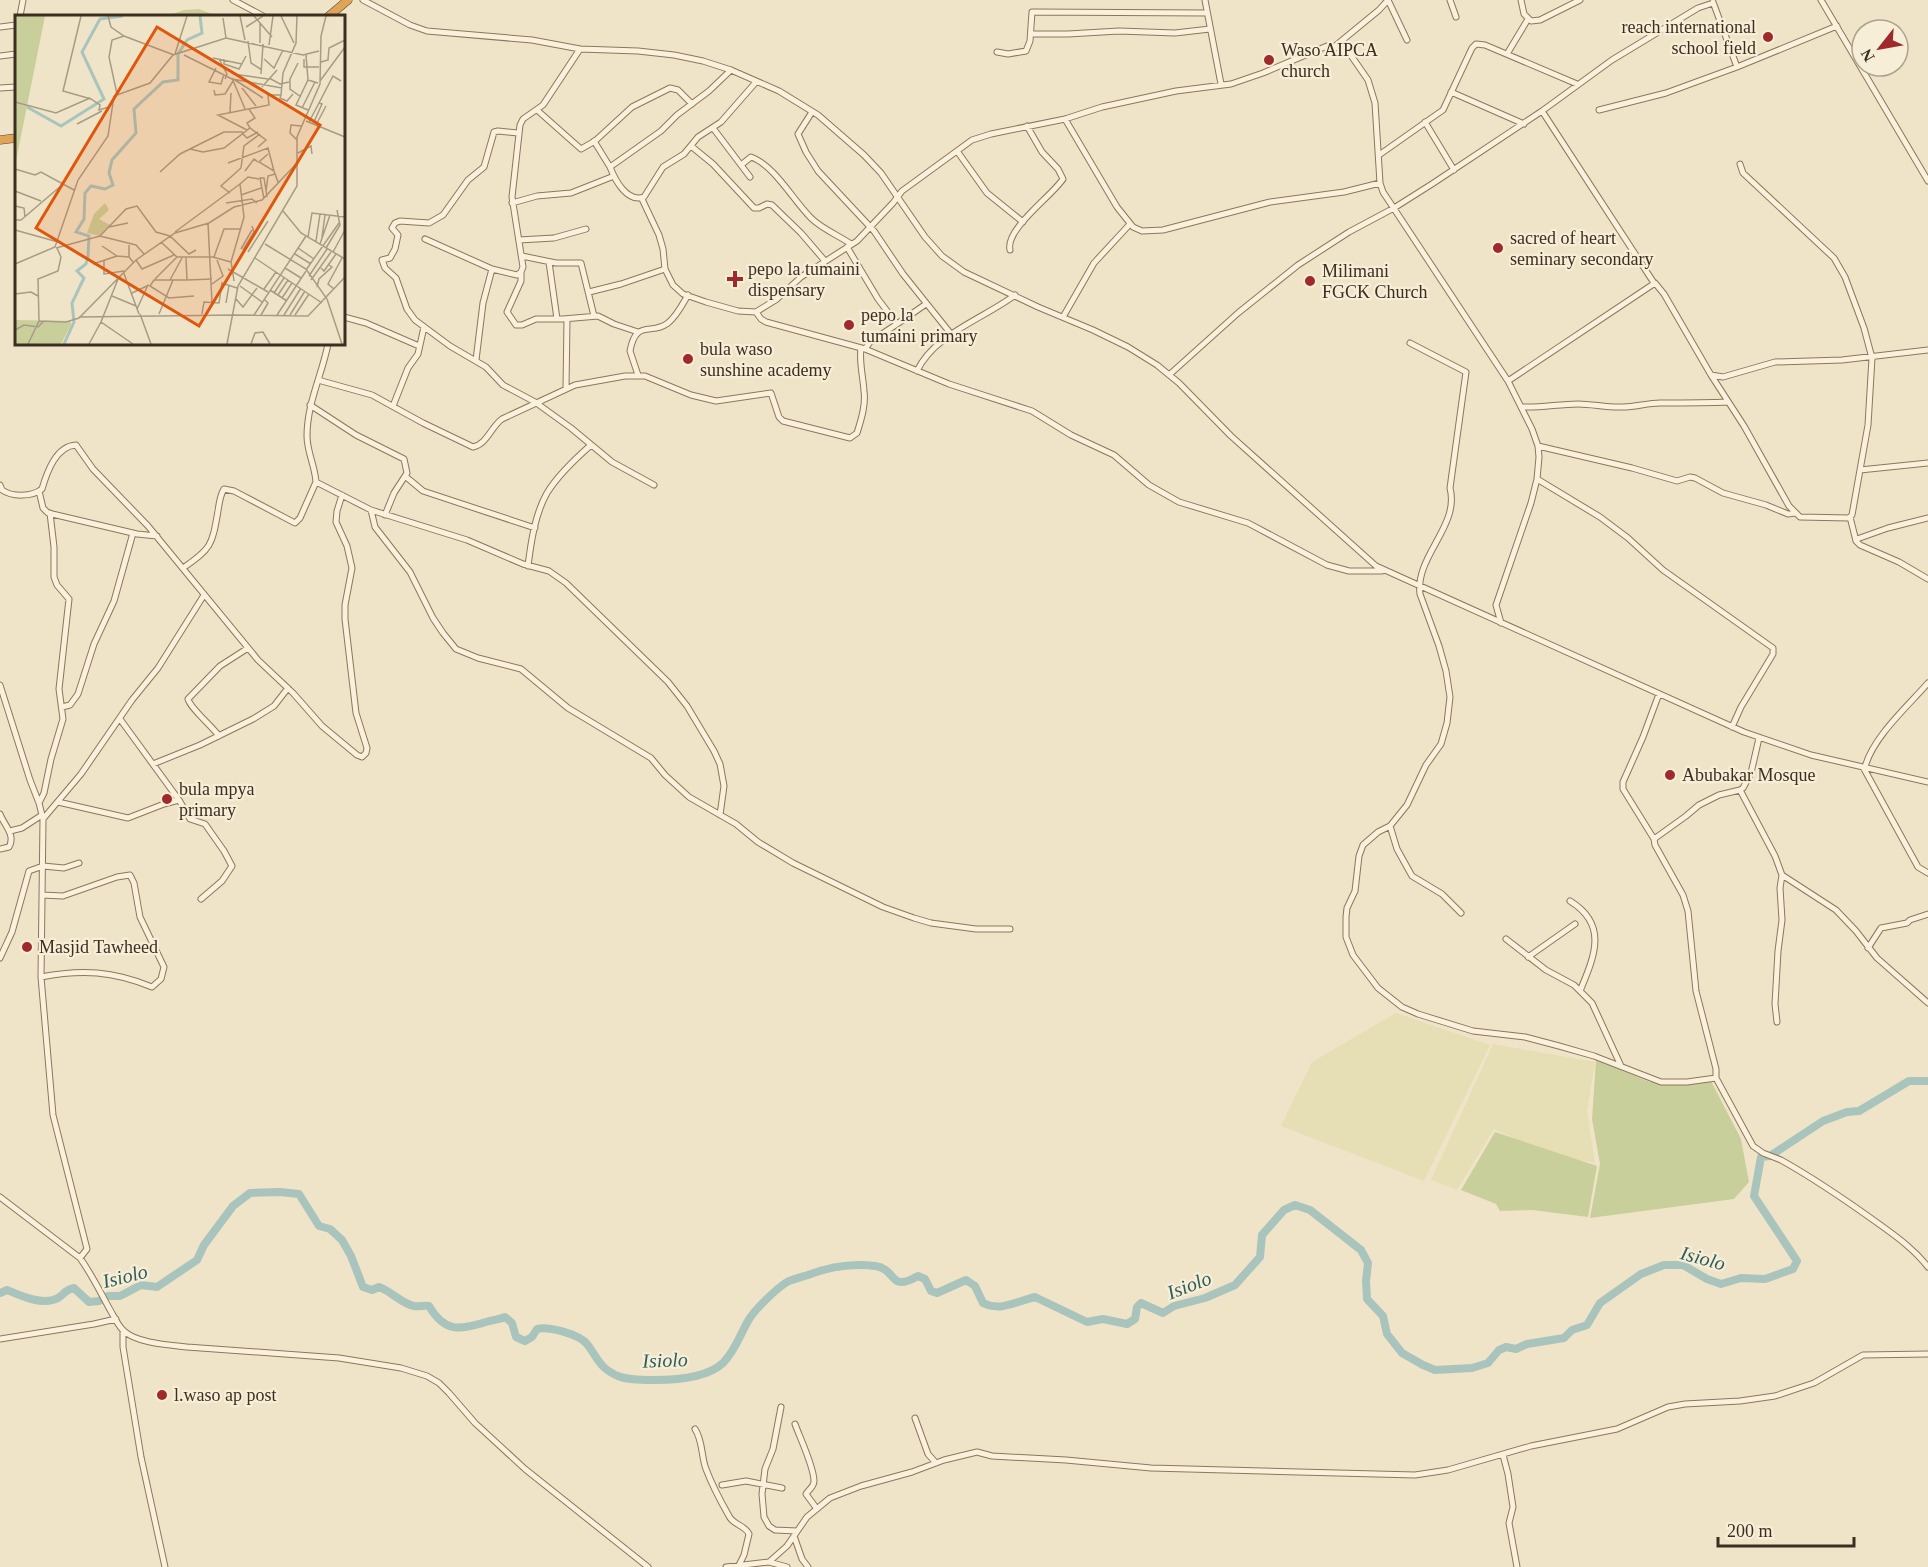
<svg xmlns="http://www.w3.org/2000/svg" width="1928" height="1567" viewBox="0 0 1928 1567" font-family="Georgia,serif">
  <rect width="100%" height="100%" fill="#f0e4c8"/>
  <!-- farmland -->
  <path fill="#e6deb5" d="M1396 1013 1490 1045 1424 1181 1281 1126 1312 1062Z
    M1493 1044 1595 1062 1587 1111 1595 1163 1551 1155 1494 1129 1457 1190 1431 1180Z"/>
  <!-- green -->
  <path fill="#c9cf9b" d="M199 9 217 16H167L184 10Z
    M1596 1060 1650 1082 1711 1081 1741 1139 1749 1182 1734 1199 1590 1218 1600 1164 1592 1119Z
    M1495 1132 1597 1166 1588 1217 1532 1210 1500 1211 1496 1204 1461 1190Z"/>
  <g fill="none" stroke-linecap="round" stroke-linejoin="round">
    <!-- river -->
    <path stroke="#a9c4bc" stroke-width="8" d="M0 1293 7 1290C21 1296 43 1306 58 1298 65 1294 64 1290 74 1288L89 1302 99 1301 108 1296H120L141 1285 157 1287 197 1260 204 1245 233 1206 250 1193 280 1192 299 1194 319 1226 330 1229 342 1240 351 1256 363 1287 372 1290 379 1287C391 1291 402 1304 414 1306 419 1307 424 1305 429 1306 445 1333 459 1330 486 1322 492 1320 498 1320 505 1317L512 1323 516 1337 525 1341 532 1337 537 1329C548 1326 579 1334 587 1344 598 1358 599 1368 618 1376 627 1380 643 1380 654 1380 674 1380 707 1378 723 1363 735 1351 740 1335 748 1321 754 1310 776 1289 787 1282 793 1279 802 1277 808 1275 829 1267 853 1263 875 1266 898 1269 888 1293 918 1276L925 1279 931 1291 937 1293 966 1280 975 1286 983 1303C1001 1312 1017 1301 1035 1297L1087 1322 1103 1319 1127 1324 1135 1319 1137 1307 1141 1303 1163 1313 1174 1306 1205 1298 1235 1285 1260 1257 1262 1235 1284 1210 1295 1205 1310 1210 1361 1250 1368 1263 1366 1281 1367 1299 1383 1316 1387 1334 1402 1353 1423 1365 1435 1370 1472 1368 1488 1363 1499 1350 1506 1347 1516 1349 1527 1344 1564 1338 1572 1330 1587 1325 1600 1303 1641 1274 1664 1265H1683L1707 1279 1721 1284 1741 1278 1765 1279 1793 1269 1797 1261 1754 1196 1761 1157 1770 1156 1823 1121 1847 1112 1859 1111 1909 1081H1928"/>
    <!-- minor casing -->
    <g stroke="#8d765c" stroke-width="7">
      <path id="minor" d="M233 0 263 16
        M363 0 410 25 427 31 532 40 580 49 638 51 674 55 703 61 731 70 779 91 818 115 864 155 881 173 925 237 942 256 964 272 1038 307 1093 330 1128 347 1157 365 1179 383 1231 436 1376 566 1744 732 1811 755 1928 782
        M1205 0 1221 84
        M1388 0 1407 40
        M1450 0 1456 17
        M1521 0 1524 14 1531 21 1540 20 1580 0
        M1821 0 1928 181
        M1713 2 1737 67 1837 26
        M20 16 23 0
        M0 27 16 25
        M1031 34H1068L1119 31 1175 33 1210 29
        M1334 47 1379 10 1388 0
        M997 52 1008 54 1026 51 1030 41 1032 12 1207 13
        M1507 54 1528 19
        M0 56 16 54
        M731 70 709 91 677 115 661 131 610 167C615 180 627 203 644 197L663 167 684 154 698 137 721 122 756 82
        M0 88 16 87
        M1451 92 1524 124
        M537 110 581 149 595 141 632 107 670 88 678 90 692 104
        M1599 110 1666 93 1737 67
        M1542 111 1654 283
        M812 112 798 134 806 152 818 171 874 231 903 274 951 334
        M1065 119 1117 207 1133 227 1142 231 1163 230 1270 202 1344 192 1380 183
        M1425 122 1454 170
        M713 128 750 177
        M518 133 498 131 494 132 484 167 468 180 443 215 429 223 400 221 395 223 392 228 398 235 395 249 390 258 382 260 385 268 396 278 407 309 415 320 450 346 486 367 503 385 535 402 571 428 612 462 654 485
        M594 141 610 167
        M691 146 713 164 754 208H759L767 204 772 205 801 233 825 261
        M957 151 987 193 1023 222
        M1379 155 1443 110 1472 48 1476 44 1485 45 1577 84
        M741 165 751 157C774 165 793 200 811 218 822 229 838 235 851 244
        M642 199 659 235 663 249 665 269 673 285 683 294 706 302 738 311 756 312 777 299 801 277 857 241 893 203 902 191 972 140 991 134 1065 119 1102 107 1176 91 1231 84 1263 73 1327 46 1339 48 1350 54 1368 80 1375 103 1380 183 1383 192 1508 381 1532 429 1538 446 1539 457 1537 479 1531 503 1496 605 1501 623
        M512 203 537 196 571 193 614 176
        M425 239 492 269 517 275 521 272 523 267 512 197 520 125 523 119 543 105 580 49
        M519 240 554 238 586 229
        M847 247 878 299 897 324 926 304
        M1010 250C1005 229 1052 196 1063 179L1058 169 1042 152 1027 126
        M522 256 556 263H581L594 316
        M549 262 557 319
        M521 272V281L507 312 516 325H522L536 319H563L598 316 614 324 638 332
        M589 292 621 284 665 269
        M756 312 761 319 766 322 865 349 949 384 1032 411 1071 435 1114 455 1149 485 1179 502 1248 523 1327 565 1349 571H1382
        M344 317 366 323 419 346
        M1063 317 1094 263 1130 224
        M1410 343 1466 372 1450 488C1460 526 1415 556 1420 594L1439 646 1446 671 1450 697 1447 723 1441 744 1426 765 1407 805 1390 826 1378 832 1363 845 1359 856 1355 891 1347 908 1346 917V937L1353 955 1378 988 1402 1007 1418 1014 1473 1031 1525 1037 1559 1046 1594 1056 1661 1082H1687L1716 1078
        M328 344C322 375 307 403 307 436 307 452 315 466 316 482L371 510 467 540 523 564 549 571 566 583 668 682 687 706 714 751 720 764 724 786 720 815
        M865 349 870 342 897 324
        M476 360 483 303 492 269
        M917 371C934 334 985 318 1015 295
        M638 375 630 351C636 318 652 336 668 323 677 316 682 305 688 295
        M1169 375 1238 313 1298 265 1349 232 1394 208 1432 184 1542 111 1612 60 1698 8 1713 3
        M1711 375 1744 426 1789 506 1800 517 1849 518 1852 515 1868 425 1872 358 1864 328 1845 277 1834 258 1743 173 1740 164
        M318 380 372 395 423 423 473 447C487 444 491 427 502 419L575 385 625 376H645L691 395 716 401 771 393 779 417 783 421 850 438 857 433C861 420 866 405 864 391 863 376 859 362 861 348
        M1508 381 1655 283 1664 294 1711 375 1723 377 1775 362 1842 360 1928 350
        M566 389 567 319
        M310 405 356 435 404 459 407 473 394 493 385 515
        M393 406 408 368 418 354 424 327
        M1522 407C1541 408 1559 404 1578 404 1593 404 1608 408 1623 407 1635 407 1648 403 1660 403 1682 403 1706 403 1728 402
        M1538 446 1632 468 1677 481 1690 477 1695 478 1723 493 1766 505 1788 514 1795 513
        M1860 470 1928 463
        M405 476 423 491 535 528
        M1537 479 1600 517 1628 538 1663 570 1773 648V654L1741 707 1732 727
        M0 485 2 490C12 497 32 497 42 489 47 472 56 446 76 445L93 469 148 526 258 660 293 693 322 726 357 755 362 757 366 753 367 748 356 713 345 619V605L352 568 347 546 336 522 337 511 342 495
        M39 491 43 508 48 513 137 534 157 536
        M371 510 375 527 410 572 433 618 443 633 456 649 478 658 521 669 568 708 651 758 665 775 689 797 736 824 758 842 793 863 883 907 914 918 931 923 976 929H1010
        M1850 517 1856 541 1860 545 1899 562 1928 579
        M1857 539 1888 528 1928 518
        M528 566C531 542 535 514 547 493 558 475 575 459 591 445
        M183 568C212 548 212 545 218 511 219 504 220 495 224 489L234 491 295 523 300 518 316 482
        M0 685 30 780 39 803 43 819 41 977 53 1115 87 1249 80 1258
        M1659 694 1643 737 1623 782V789L1654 839 1655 845 1683 895 1688 911 1696 991 1716 1069V1078L1753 1146 1763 1153 1781 1160C1815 1179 1847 1201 1879 1224 1897 1237 1914 1249 1928 1267
        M62 707 70 705 78 694 94 644 114 601 133 533
        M120 719 179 800
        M219 736C211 725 190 708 188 699L220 666 248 648
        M153 764 200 745 253 719 274 706 288 688
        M1863 767 1918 867 1928 873
        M1865 767C1873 737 1907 707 1928 683
        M1740 790 1775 856 1782 875 1780 888 1782 920 1778 951 1775 1004 1777 1022
        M58 802 128 818 164 804 179 800 190 819 205 824 224 851 232 866 222 881 201 899
        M39 803 44 793 51 759 63 719 59 689 69 599 57 585 54 577V547L50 513
        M0 814C4 825 16 835 9 847L0 849
        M43 819 81 774 132 700 158 668 204 595
        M1390 826 1397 849 1412 876 1442 894 1461 913
        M10 831 22 828 42 815
        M1654 839 1686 816 1699 805 1719 795 1740 790 1743 788 1751 773 1759 738
        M1782 875 1836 910 1856 931 1877 958 1928 1003
        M1570 901C1609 925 1594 957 1580 991
        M1506 939 1546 970 1574 985 1592 1003 1621 1066
        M1868 948 1881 928 1907 923 1910 920 1928 914
        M1528 957 1575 924
        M0 958 12 932 29 871 43 866 64 868 79 863
        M41 977C82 969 113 971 152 987L161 979 164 967 140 917 134 883 130 875 117 877 63 896 42 895
        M0 1197 80 1258C93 1276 102 1296 113 1315 116 1320 119 1327 124 1331 136 1343 170 1345 187 1347L339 1358 401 1368 427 1376 439 1383 449 1393 475 1423 525 1469 648 1567
        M123 1330V1347L141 1457 165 1567
        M0 1339 94 1324 116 1319
        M781 1407 773 1449 765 1469 762 1494 764 1517 769 1526 775 1530 797 1531
        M915 1418 928 1454 936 1463
        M795 1424C800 1438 814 1467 814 1481 814 1487 809 1489 806 1494L817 1509
        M695 1429C703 1441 701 1456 706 1469 712 1485 721 1502 729 1516 733 1525 745 1525 749 1534L744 1555 739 1565
        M1503 1455 1508 1474 1513 1507 1509 1523 1517 1567
        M722 1485 746 1481 782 1488
        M794 1536 802 1559 808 1567
        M769 1562 787 1567
        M726 1567 769 1562 787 1546 807 1517 830 1498 861 1486 912 1472 944 1460 977 1452 992 1456 1066 1460 1151 1468 1415 1475 1448 1470 1531 1446 1617 1429 1668 1407 1685 1404 1740 1401 1775 1396 1814 1383 1863 1355 1928 1354"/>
    </g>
    <!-- highway casing -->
    <g stroke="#5b4430" stroke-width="9">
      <path id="highway" d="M329 16 348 0
        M0 140 16 138"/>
    </g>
    <!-- minor -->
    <use href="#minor" stroke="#faf1dc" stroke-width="5"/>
    <!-- highway -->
    <use href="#highway" stroke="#e0a458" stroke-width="8"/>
  </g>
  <!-- markers -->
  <g fill="#9e2a2b" stroke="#f7eed8" stroke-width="2">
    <circle cx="1768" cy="37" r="6"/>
    <circle cx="1269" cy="60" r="6"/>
    <circle cx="1498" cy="248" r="6"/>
    <path d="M732 270h6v6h6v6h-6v6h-6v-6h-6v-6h6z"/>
    <circle cx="1310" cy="281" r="6"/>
    <circle cx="849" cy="325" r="6"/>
    <circle cx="688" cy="359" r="6"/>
    <circle cx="1670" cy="775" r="6"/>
    <circle cx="167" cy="799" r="6"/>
    <circle cx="27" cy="947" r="6"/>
    <circle cx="162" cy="1395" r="6"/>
  </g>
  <g text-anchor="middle" stroke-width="4.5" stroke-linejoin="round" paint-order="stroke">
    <!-- poi labels -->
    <g font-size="18" fill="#3d2e20" stroke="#f7eed8" text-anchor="start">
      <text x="1756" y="33" text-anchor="end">reach international<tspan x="1756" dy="21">school field</tspan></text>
      <text x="1281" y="56">Waso AIPCA<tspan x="1281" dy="21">church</tspan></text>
      <text x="1510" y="244">sacred of heart<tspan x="1510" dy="21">seminary secondary</tspan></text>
      <text x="748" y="275">pepo la tumaini<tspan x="748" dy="21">dispensary</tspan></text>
      <text x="1322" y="277">Milimani<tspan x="1322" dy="21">FGCK Church</tspan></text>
      <text x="861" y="321">pepo la<tspan x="861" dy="21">tumaini primary</tspan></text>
      <text x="700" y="355">bula waso<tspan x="700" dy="21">sunshine academy</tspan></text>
      <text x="1682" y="781">Abubakar Mosque</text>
      <text x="179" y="795">bula mpya<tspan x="179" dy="21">primary</tspan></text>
      <text x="39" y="953">Masjid Tawheed</text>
      <text x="174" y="1401">l.waso ap post</text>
    </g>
    <!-- water labels -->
    <g font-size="20" font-style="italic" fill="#2f5d5a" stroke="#f7eed8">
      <text transform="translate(1703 1258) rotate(15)" y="7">Isiolo</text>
      <text transform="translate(125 1276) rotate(-14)" y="7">Isiolo</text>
      <text transform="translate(1189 1285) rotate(-21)" y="7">Isiolo</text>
      <text transform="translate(665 1360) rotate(-2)" y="7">Isiolo</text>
    </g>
  </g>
  <!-- overview -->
  <g transform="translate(15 15)">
    <rect width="330" height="330" fill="#f0e4c8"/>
    <path d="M0 1H30L0 151ZM90 188 94 195 84 204 95 210 85 221 72 218 79 199ZM0 305 56 306V310L46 329H0Z" fill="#c9cf9b"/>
    <path fill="none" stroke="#a9c4bc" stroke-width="3" d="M12 92 46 111 89 84 67 37 85 4 108 1M49 329 59 307 57 288 69 263 62 256 71 249 73 241 74 221 61 217 69 204 70 178 76 171 90 174 98 170 94 158 97 145 121 118 119 94 148 67 163 65V39L172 25 187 18 185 1"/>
    <path fill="none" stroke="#a89b85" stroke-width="1.5" d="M66 1 48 76 76 84 85 90 84 95 94 92M93 1 96 12 109 21 159 40M225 1 230 25M239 1 245 8V28M266 1 279 28M208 3 211 23M245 8 257 22M231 12 248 1M233 26 236 48 247 55M254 30 258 1M160 39 172 1M169 40 217 64 267 73M291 40 293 65M198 43 227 49M204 44 212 59 210 64M209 44V49L224 54 231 41M249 44 259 53 268 35M289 44V52H304M306 47 313 45 314 33 330 25M283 48 275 64V74L286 82M201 53 194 67 206 69 209 59M218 59 253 64M246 59 248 29M217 63 230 94M254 63 265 69 274 67M220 65 248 83M305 66 330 32M247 72 262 55M227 73 241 91M199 75 200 80 210 79 218 66M102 79 94 42 97 25 109 21M266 80 265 83 272 86 278 79M0 87 41 98 75 83M304 88 318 61 326 66M287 93 300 67M234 94 240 103 232 108 235 113M293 95 281 90 293 65 303 68M215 97 216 78M291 106 330 122M294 107 304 88M62 109 87 96M298 109 307 89 304 88M301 110 311 91M232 115 203 100 254 90 253 80H266L268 58 281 28 282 1M227 118 232 123 243 117M282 125 275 118 276 110 286 111M175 134 188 137 209 133 235 113 251 125 243 132M283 138 296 131 297 139M253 139 244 147 259 156 263 167M213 148 253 133 259 156M0 154 20 160 26 157 59 175M230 156 239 144 243 147M145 157 165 139 209 117H228M0 176 26 186M251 176 253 161 260 159M215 178 206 171 226 153 229 131 245 119M226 180 246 173M249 184 245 163H249L252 182M211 188 237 184 242 188M0 191 9 193 10 202M268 196 286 218 330 244M0 205H6L47 170M193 208 197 288M94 212 113 208M0 215 43 227M160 217 225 169M85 221 111 194 122 191 141 217 155 221 174 239 181 235M293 222 297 198 330 202M307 222 310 200M301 226 305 199M146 227 162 242H198L216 247 229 202 225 169 233 162 244 164M250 229 291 254 312 284 327 329M305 229 315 200M114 230V242L118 247M87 231 102 241 114 242M41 233 85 221 121 230 129 239M283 233 299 244M311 233 325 210 322 195M226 234 237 215M228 235 239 217 237 211M233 237 253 206M318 237 330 215M280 239 296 249M199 242 209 214H226M240 243 307 288M89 245V259L109 256M121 245 127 254 159 240M216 246 219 266M0 249 40 232 63 165 93 121 99 81 135 68 158 40 211 23 288 40 304 36M78 249 102 241M270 253 286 263M306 253 309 256 321 239M213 254 253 277M291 255 324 208M108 256 124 299M294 261 312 234M103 264 86 307 118 329M140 264 162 242M155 265 167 243M159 265H139L135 271 154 283 179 281M172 265 197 264M296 265 316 237M197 269 208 261 202 245M225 271 247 287M302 272 304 264 317 252 314 250M249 274 261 257M319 274 313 269 327 243M255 275 272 286M117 278 134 270M259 278 269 263M0 279 16 277 23 281M263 280 273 265M97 281 121 291M267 283 277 268M221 284 228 292 242 273M211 288 214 270M122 294 133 270M125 299 136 329M144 299 158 265H172L171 243M187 299 189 287 204 288 207 268 222 273M221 300 293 301 330 262M239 300 291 221M246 300 253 288 250 285M262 300 291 256M269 300 286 273M275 300 290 276M280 300 294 279M64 302 221 300M24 306 51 307 64 303 121 245 160 218 194 208 219 192 247 185 282 148M0 315 9 310 23 312 29 306M13 329 24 306 23 264 43 256 46 242 42 233M74 329 86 307M212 329 223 271 282 171V122L305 69 306 21 311 1M236 329 240 318 248 317 255 329"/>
    <path fill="#df570d" fill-opacity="0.15" stroke="#df570d" stroke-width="3" d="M142 12 305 110 184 311 21 213Z"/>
    <rect width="330" height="330" fill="none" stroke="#3d2e20" stroke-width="3"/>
  </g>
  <!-- north arrow -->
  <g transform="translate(1880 48) rotate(239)"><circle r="28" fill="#f7eed8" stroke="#ada18e" stroke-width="1.5"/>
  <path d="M0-4.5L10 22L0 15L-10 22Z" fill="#9e2a2b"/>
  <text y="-9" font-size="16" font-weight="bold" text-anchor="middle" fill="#3d2e20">N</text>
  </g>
  <!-- scale -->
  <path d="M1718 1537v9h136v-9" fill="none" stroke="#3d2e20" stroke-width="3"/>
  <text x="1727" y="1537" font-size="18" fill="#3d2e20" stroke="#f7eed8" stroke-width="4.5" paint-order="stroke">200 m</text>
</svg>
